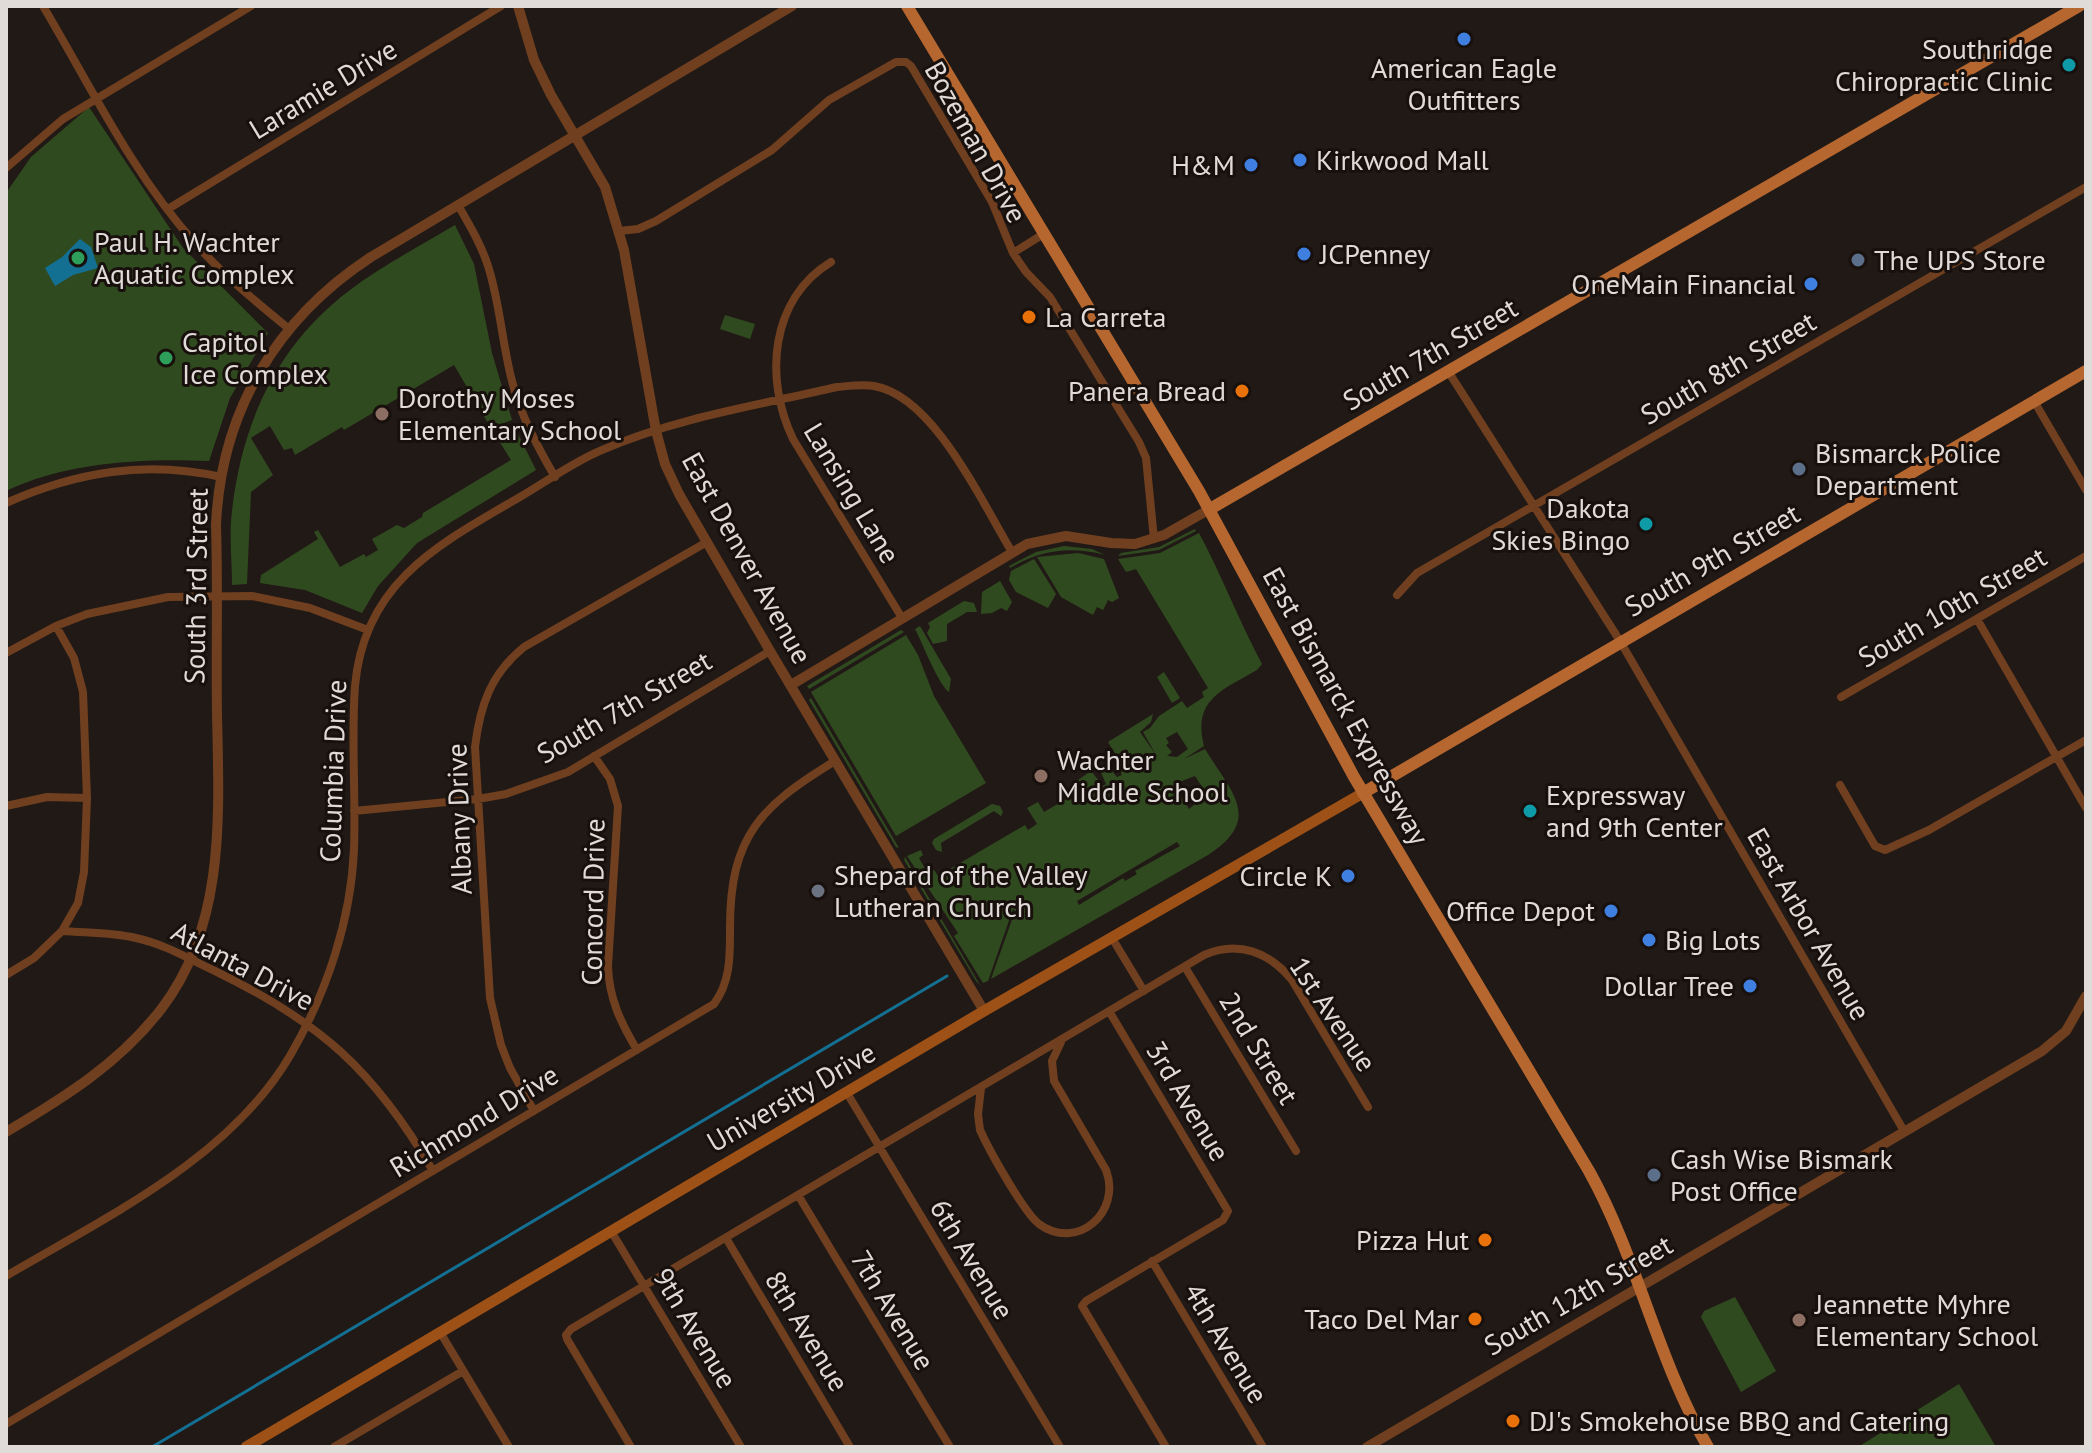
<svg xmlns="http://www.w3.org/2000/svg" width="2092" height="1453" viewBox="0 0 2092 1453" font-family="'PT Sans',sans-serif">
  <rect width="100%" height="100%" fill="#211916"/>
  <!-- green -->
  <path fill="#304a1f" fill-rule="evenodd" d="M89 107 183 248 268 333 230 398 209 461C145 458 65 462 6 491V193L31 157Z
    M455 225 474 264 492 353 512 420 491 428 454 365 344 430 342 427 295 455 292 448 284 450 270 426 251 438 273 475 251 492 247 584 232 585C232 560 229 535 232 511 242 422 277 345 350 290 383 265 420 246 455 225Z
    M725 315 755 324 750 339 720 329Z
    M515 428 536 470 417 543 378 586 362 613 305 590 260 583 261 575 318 539 314 532 318 530 340 567 364 554 366 557 378 550 372 539 397 525 404 528 422 517 423 513 511 460 496 436Z
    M1195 529 1196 531 1159 550 1118 556 1121 553 1159 547Z
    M1199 533C1222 576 1239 621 1262 664L1257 670C1223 690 1192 699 1204 746L1184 759 1205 749C1231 792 1264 819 1208 855L991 979 1015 911 1013 909 988 981 983 983 954 936 958 933 907 856 921 850 923 855 919 858 927 872 934 870 938 876 1025 825 1028 830 1037 824 1027 808 1038 802 1044 812 1071 796 1075 802 1084 797 1075 782 1091 771 1103 786 1106 784 1100 770 1107 765 1117 777 1122 775 1114 761 1118 758 1108 742 1153 714 1151 722 1140 732 1156 755 1143 732 1150 728 1159 716 1182 701 1187 708 1204 697 1202 692 1208 688 1136 569 1126 572 1118 559 1160 553ZM1177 732 1188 749 1177 757 1167 756 1172 752 1166 745 1169 743 1166 738ZM1195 776 1207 794 1189 809 1174 784ZM1177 842 1180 846 1135 871 1137 874 1125 881 1123 878 1079 905 1077 901Z
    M1064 546 1092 549 1105 555C1070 546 1041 550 1010 568L1009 566 1036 552Z
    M1078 553 1104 559 1119 598 1112 602 1108 600 1103 610 1097 607 1093 615 1061 597 1037 557Z
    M1034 559 1056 594 1048 608 1016 592 1009 580 1011 571Z
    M1000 581 1012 602 1007 611 1001 608 992 613 981 614 982 592Z
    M964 601 974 603 977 612H967L947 624V641L933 644 927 633 930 627 928 623Z
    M920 626 951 679 949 692C938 684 923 644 915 629Z
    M901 630 904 632 809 689 807 686Z
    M906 635 918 655 934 696 986 783 896 836 811 692Z
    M1164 672 1180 698 1172 703 1157 677Z
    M811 698 899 848 896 847 809 700Z
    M992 804 1000 806 1003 812 1001 816 994 811 941 843 942 852 936 850 932 843 934 839Z
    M905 857 980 985 976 981 904 860Z
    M1735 1297 1776 1371 1741 1392 1701 1317 1704 1311Z
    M1959 1384 1996 1447H1858Z"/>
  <!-- water -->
  <path fill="#147093" d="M80 239 91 247 98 268 73 275 55 286 45 268 62 257Z"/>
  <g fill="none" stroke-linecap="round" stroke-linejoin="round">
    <!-- stream -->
    <path stroke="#147093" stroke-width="3" d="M152 1447 947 976"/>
    <!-- minor -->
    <path stroke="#6f3f1f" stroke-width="8" d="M43 6C90 85 132 173 194 242 222 274 255 301 288 328
      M6 168 63 119 251 6
      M458 205C469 224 481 244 488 266 500 303 502 343 512 381 521 416 537 446 555 477
      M168 209 501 6
      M619 231 638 229 656 221 772 150 829 100 896 62H906L911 66 992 202 1013 253 1026 272 1050 297 1139 442 1146 458 1154 539
      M1013 253 1045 233
      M831 262C770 299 764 379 793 439L902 618
      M1448 371 1620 641 1904 1131
      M2034 401 2086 490
      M6 503C76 472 146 460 221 477
      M1397 595 1417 573 2086 187
      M1977 619 2086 808
      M6 653 56 626 87 614 168 597 252 596 310 608 368 630
      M1841 697 2086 556
      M594 756 610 779 618 806 608 966C609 999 621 1023 637 1050
      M1840 785 1875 846 1885 850 1929 830 2086 740
      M6 806 47 797 87 798
      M354 811 478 799 506 794 568 772 770 651
      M62 931C87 933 112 932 136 938 164 944 189 959 215 971 320 1022 374 1070 433 1171
      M1112 938 1144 991
      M1185 967 1296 1151
      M6 975 34 958 62 931 78 903 84 872 87 798 83 692 74 658 56 626
      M1109 1011 1228 1211 1223 1220 1086 1301 1082 1306 1166 1447
      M981 1088 978 1114 980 1130C989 1150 1023 1211 1039 1224 1077 1252 1122 1212 1106 1170L1054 1081 1052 1061 1061 1042
      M847 1093 1060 1447
      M534 1111 510 1068 501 1045 490 998 475 747C480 705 491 674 524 647L707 542
      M798 1195 950 1447
      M611 1231 741 1447
      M726 1238 850 1447
      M1152 1261 1263 1447
      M6 1276C106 1217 231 1158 291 1054 327 992 351 920 354 849 356 795 351 740 355 686 364 582 439 544 520 497 546 482 573 462 602 450 675 418 759 405 837 387 849 386 862 384 874 386 934 396 982 503 1012 552
      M440 1332 509 1447
      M6 1424 714 1004C731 981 730 955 730 927 730 836 761 806 835 761
      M334 1447 463 1371
      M631 1447 567 1339 566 1335 571 1329 1204 955C1238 940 1269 952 1292 980L1368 1107"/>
    <!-- tertiary -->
    <path stroke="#6f3f1f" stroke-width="10" d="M518 6 534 60 551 95 605 187 624 250 656 431 665 464 679 494 770 651 984 1011
      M791 685 1027 544 1066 536 1111 543 1135 544 1164 535 1210 509
      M6 1132C65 1097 120 1063 162 1008 226 924 219 813 217 714 216 651 218 588 216 525 221 412 276 319 371 257L792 6
      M1367 1447 2042 1051 2066 1031 2086 996"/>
    <!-- secondary -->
    <path stroke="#9e5116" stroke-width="11" d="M246 1447 984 1011 1363 793"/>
    <!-- primary -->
    <path stroke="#b66730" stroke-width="12" d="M907 6 1199 491 1354 777 1589 1171C1638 1259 1657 1360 1708 1447
      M1210 509 2079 6
      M1363 793 2086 371"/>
  </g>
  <!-- markers -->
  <g fill="#3f7fe0" stroke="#18100d" stroke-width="3">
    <circle cx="1464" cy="39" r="8"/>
    <circle cx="1300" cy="160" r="8"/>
    <circle cx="1251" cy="165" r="8"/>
    <circle cx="1304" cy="254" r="8"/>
    <circle cx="1811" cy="284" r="8"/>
    <circle cx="1348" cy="876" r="8"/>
    <circle cx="1611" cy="911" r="8"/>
    <circle cx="1649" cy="940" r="8"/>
    <circle cx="1750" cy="986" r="8"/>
  </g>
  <g fill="#0f9aa8" stroke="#18100d" stroke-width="3">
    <circle cx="2069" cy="65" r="8"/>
    <circle cx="1646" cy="524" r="8"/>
    <circle cx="1530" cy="811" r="8"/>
  </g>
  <g fill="#2e9e5b" stroke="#18100d" stroke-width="3">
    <circle cx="78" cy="258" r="8"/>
    <circle cx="166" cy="358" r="8"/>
  </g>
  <g fill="#5c6f8a" stroke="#18100d" stroke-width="3">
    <circle cx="1858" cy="260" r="8"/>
    <circle cx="1799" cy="469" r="8"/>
    <circle cx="1654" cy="1175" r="8"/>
  </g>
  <g fill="#e8710a" stroke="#18100d" stroke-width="3">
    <circle cx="1029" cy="317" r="8"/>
    <circle cx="1242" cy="391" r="8"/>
    <circle cx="1485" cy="1240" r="8"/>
    <circle cx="1475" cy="1319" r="8"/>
    <circle cx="1513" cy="1421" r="8"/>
  </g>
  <g fill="#8d6e63" stroke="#18100d" stroke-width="3">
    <circle cx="382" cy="414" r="8"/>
    <circle cx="1041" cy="776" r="8"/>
    <circle cx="1799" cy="1320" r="8"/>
  </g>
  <circle fill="#6b7280" stroke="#18100d" stroke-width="3" cx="818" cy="891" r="8"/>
  <g text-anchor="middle" stroke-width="6" stroke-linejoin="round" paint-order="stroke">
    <!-- poi labels -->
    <g font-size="28" fill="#e0dbd8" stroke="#18100d" text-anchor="start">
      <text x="2053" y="59" text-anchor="end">Southridge<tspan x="2053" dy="32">Chiropractic Clinic</tspan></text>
      <text x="1464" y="78" text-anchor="middle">American Eagle<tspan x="1464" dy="32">Outfitters</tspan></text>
      <text x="1316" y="170">Kirkwood Mall</text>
      <text x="1235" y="175" text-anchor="end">H&amp;M</text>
      <text x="94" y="252">Paul H. Wachter<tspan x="94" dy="32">Aquatic Complex</tspan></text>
      <text x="1320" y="264">JCPenney</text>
      <text x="1874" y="270">The UPS Store</text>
      <text x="1795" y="294" text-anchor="end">OneMain Financial</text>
      <text x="1045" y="327">La Carreta</text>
      <text x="182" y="352">Capitol<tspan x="182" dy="32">Ice Complex</tspan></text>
      <text x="1226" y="401" text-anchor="end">Panera Bread</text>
      <text x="398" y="408">Dorothy Moses<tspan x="398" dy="32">Elementary School</tspan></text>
      <text x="1815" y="463">Bismarck Police<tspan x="1815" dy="32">Department</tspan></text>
      <text x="1630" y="518" text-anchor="end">Dakota<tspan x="1630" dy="32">Skies Bingo</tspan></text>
      <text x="1057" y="770">Wachter<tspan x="1057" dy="32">Middle School</tspan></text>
      <text x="1546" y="805">Expressway<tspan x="1546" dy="32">and 9th Center</tspan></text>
      <text x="834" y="885">Shepard of the Valley<tspan x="834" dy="32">Lutheran Church</tspan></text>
      <text x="1332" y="886" text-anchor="end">Circle K</text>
      <text x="1595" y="921" text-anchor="end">Office Depot</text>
      <text x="1665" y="950">Big Lots</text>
      <text x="1734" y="996" text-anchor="end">Dollar Tree</text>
      <text x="1670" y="1169">Cash Wise Bismark<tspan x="1670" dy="32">Post Office</tspan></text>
      <text x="1469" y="1250" text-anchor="end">Pizza Hut</text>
      <text x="1815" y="1314">Jeannette Myhre<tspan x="1815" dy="32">Elementary School</tspan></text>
      <text x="1459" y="1329" text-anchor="end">Taco Del Mar</text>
      <text x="1529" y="1431">DJ's Smokehouse BBQ and Catering</text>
    </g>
    <!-- street labels -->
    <g font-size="28" fill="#e0dbd8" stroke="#18100d">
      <text transform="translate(323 89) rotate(-31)" y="10">Laramie Drive</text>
      <text transform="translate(976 142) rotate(61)" y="10">Bozeman Drive</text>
      <text transform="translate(1430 354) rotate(-30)" y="10">South 7th Street</text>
      <text transform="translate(1728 368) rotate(-30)" y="10">South 8th Street</text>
      <text transform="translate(852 493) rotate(59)" y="10">Lansing Lane</text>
      <text transform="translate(747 558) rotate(61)" y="10">East Denver Avenue</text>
      <text transform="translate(1712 560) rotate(-30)" y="10">South 9th Street</text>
      <text transform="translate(196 586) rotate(-89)" y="10">South 3rd Street</text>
      <text transform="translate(1952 607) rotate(-30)" y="10">South 10th Street</text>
      <text transform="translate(1346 706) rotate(61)" y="10">East Bismarck Expressway</text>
      <text transform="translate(624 707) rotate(-30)" y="10">South 7th Street</text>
      <text transform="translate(333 771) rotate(-88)" y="10">Columbia Drive</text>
      <text transform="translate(459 819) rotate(-92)" y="10">Albany Drive</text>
      <text transform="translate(593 902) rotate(-89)" y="10">Concord Drive</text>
      <text transform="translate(1809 924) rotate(60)" y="10">East Arbor Avenue</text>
      <text transform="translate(243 966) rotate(28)" y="10">Atlanta Drive</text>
      <text transform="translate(1333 1014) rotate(56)" y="10">1st Avenue</text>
      <text transform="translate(1259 1048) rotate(59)" y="10">2nd Street</text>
      <text transform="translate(791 1097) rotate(-30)" y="10">University Drive</text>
      <text transform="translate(1188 1101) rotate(59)" y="10">3rd Avenue</text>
      <text transform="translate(474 1121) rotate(-31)" y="10">Richmond Drive</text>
      <text transform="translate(972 1259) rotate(59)" y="10">6th Avenue</text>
      <text transform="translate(1578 1295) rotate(-30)" y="10">South 12th Street</text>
      <text transform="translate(893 1310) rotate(59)" y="10">7th Avenue</text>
      <text transform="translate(695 1328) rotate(59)" y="10">9th Avenue</text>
      <text transform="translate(807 1331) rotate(59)" y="10">8th Avenue</text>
      <text transform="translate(1226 1343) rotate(59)" y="10">4th Avenue</text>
    </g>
  </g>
  <!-- border -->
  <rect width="2092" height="1453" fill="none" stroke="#e0dbd8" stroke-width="16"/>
</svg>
